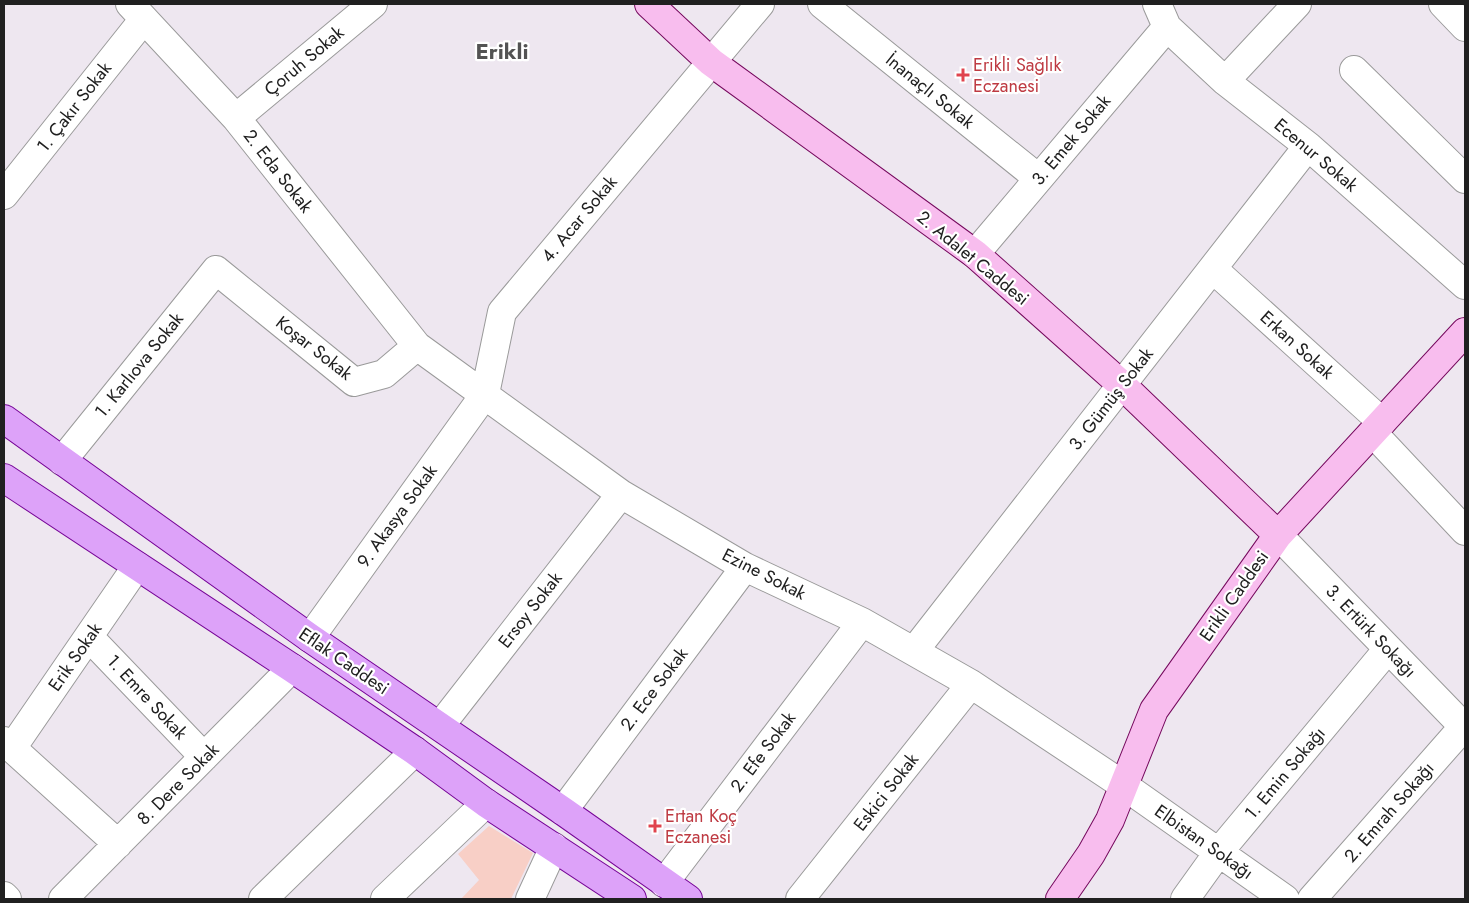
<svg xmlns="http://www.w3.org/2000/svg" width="1469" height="903" viewBox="0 0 1469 903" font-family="Jost,sans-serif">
  <rect width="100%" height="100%" fill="#eee7f0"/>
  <!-- park -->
  <path fill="#f8cfc6" d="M489 826 533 853 511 899H461L479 880 458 854Z"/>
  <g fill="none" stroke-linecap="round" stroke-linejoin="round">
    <!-- minor casing -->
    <g stroke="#9a9a9a" stroke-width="30">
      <path id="minor" d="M130 4 236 118 417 346 621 494 745 567 862 622 971 684 1123 785 1285 899
        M822 4 1038 178
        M1157 4 1167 27 1225 81 1308 146 1465 285
        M1443 4 1465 27
        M1354 70 1465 179
        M1225 81 1297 4
        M236 118 373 4
        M4 195 144 19
        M975 254 1167 27
        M1213 269 1382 422
        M1373 433 1465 531
        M62 461 216 270 354 382 384 374 417 346
        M1278 535 1465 728
        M89 637 204 757
        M310 638 485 394 502 312 760 4
        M914 651 1308 146
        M440 726 621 494
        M4 741 118 844
        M12 748 137 566
        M563 811 745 567
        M664 883 862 622
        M4 896 7 899
        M63 899 292 668
        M263 899 415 751
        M385 899 486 803
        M530 899 554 847
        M800 899 971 684
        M1185 899 1218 853 1388 649
        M1312 899 1465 725"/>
    </g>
    <!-- secondary casing -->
    <g stroke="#75085d" stroke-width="30">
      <path id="secondary" d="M649 4 711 62 975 254 1122 385 1278 535
        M1060 899 1091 854 1110 820 1154 710 1278 535 1465 332"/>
    </g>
    <!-- primary casing -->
    <g stroke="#760597" stroke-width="30">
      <path id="primary" d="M4 419 310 638 563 811 688 899
        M4 478 292 668 415 751 486 803 632 899"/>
    </g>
    <!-- minor -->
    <use href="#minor" stroke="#fff" stroke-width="28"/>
    <!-- secondary -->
    <use href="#secondary" stroke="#f8bdee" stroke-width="28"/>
    <!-- primary -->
    <use href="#primary" stroke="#dda2f9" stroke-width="28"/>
  </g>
  <!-- markers -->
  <g fill="#e0444e" stroke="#fff" stroke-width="2">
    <path d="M960.5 67.5h5v5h5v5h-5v5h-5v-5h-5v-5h5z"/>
    <path d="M652.5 818.5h5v5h5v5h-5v5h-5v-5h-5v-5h5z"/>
  </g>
  <g text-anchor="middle" stroke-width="4.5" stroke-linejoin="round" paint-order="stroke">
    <!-- street labels -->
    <g font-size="18" fill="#202020" stroke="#fff">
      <text transform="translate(304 61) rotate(-40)" y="6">Çoruh Sokak</text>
      <text transform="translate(930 91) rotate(39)" y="6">İnanaçlı Sokak</text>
      <text transform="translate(74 107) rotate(-52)" y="6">1. Çakır Sokak</text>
      <text transform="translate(1071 140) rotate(-50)" y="6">3. Emek Sokak</text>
      <text transform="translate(1316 155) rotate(40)" y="6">Ecenur Sokak</text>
      <text transform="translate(278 171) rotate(52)" y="6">2. Eda Sokak</text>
      <text transform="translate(579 219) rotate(-50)" y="6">4. Acar Sokak</text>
      <text transform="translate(973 258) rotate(39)" y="6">2. Adalet Caddesi</text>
      <text transform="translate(1297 345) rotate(42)" y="6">Erkan Sokak</text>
      <text transform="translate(314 348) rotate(38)" y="6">Koşar Sokak</text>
      <text transform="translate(139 365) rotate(-51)" y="6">1. Karlıova Sokak</text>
      <text transform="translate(1111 399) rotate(-52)" y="6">3. Gümüş Sokak</text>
      <text transform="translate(397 516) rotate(-54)" y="6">9. Akasya Sokak</text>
      <text transform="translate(764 574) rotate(27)" y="6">Ezine Sokak</text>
      <text transform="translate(1234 596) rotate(-55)" y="6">Erikli Caddesi</text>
      <text transform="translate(530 610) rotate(-52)" y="6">Ersoy Sokak</text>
      <text transform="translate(1371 631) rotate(46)" y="6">3. Ertürk Sokağı</text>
      <text transform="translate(75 657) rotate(-55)" y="6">Erik Sokak</text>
      <text transform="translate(344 661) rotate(34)" y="6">Eflak Caddesi</text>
      <text transform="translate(654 689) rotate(-53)" y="6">2. Ece Sokak</text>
      <text transform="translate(147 697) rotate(47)" y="6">1. Emre Sokak</text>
      <text transform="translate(763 752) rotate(-53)" y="6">2. Efe Sokak</text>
      <text transform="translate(1285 773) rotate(-50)" y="6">1. Emin Sokağı</text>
      <text transform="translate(178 784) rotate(-45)" y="6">8. Dere Sokak</text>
      <text transform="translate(886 792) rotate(-52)" y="6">Eskici Sokak</text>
      <text transform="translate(1389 812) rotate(-49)" y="6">2. Emrah Sokağı</text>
      <text transform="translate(1204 842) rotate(35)" y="6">Elbistan Sokağı</text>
    </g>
    <!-- health labels -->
    <g font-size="18" fill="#be3a42" stroke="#fff" text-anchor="start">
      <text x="973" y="71">Erikli Sağlık<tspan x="973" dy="21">Eczanesi</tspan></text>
      <text x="665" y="822">Ertan Koç<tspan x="665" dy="21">Eczanesi</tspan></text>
    </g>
    <!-- district labels -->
    <g font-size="22" font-weight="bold" fill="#535353" stroke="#fff">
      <text x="502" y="59">Erikli</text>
    </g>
  </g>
  <!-- border -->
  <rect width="1469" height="903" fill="none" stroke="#202020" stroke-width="10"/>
</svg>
